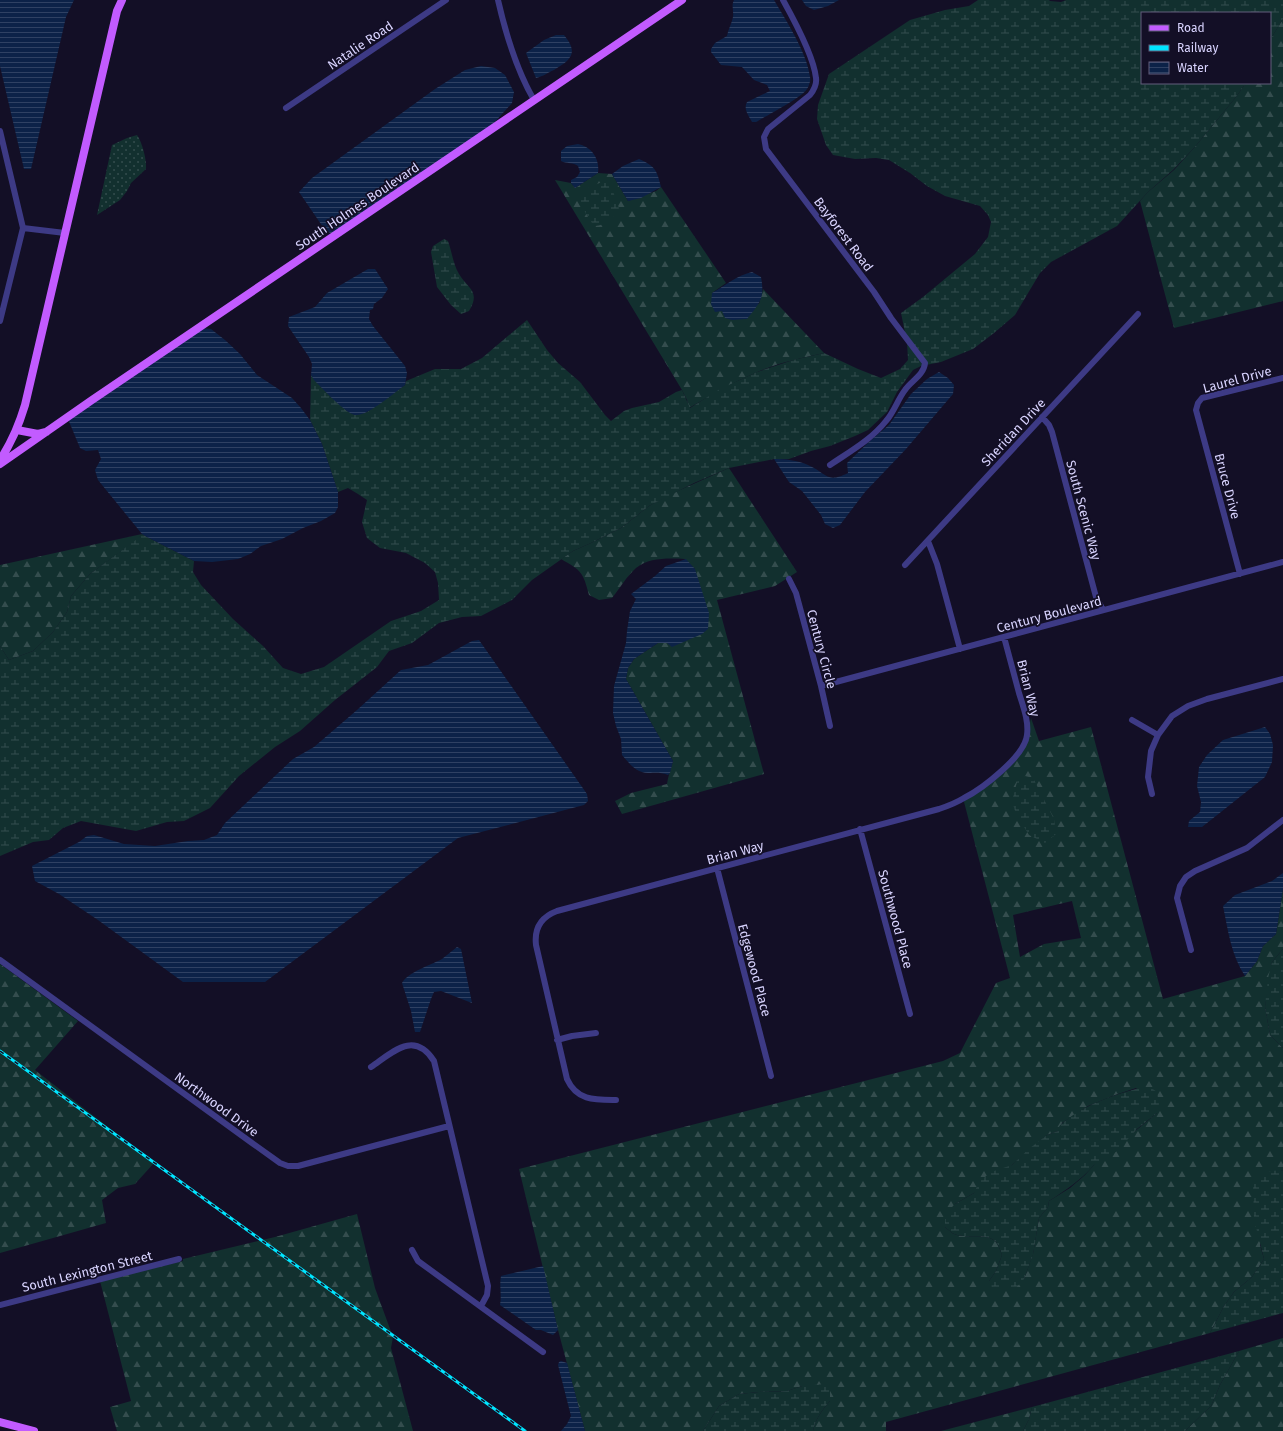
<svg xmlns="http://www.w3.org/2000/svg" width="1283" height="1431" viewBox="0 0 1283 1431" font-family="'Fira Sans',sans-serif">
  <defs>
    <pattern id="grass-dots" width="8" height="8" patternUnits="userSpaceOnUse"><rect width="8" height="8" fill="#12302f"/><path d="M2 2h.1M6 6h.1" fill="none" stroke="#344d4e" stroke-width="1.8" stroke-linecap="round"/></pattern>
    <pattern id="forest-firs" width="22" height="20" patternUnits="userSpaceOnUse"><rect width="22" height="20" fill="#12302f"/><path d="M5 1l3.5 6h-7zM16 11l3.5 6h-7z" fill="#344d4e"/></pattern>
    <pattern id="wetland-marsh" width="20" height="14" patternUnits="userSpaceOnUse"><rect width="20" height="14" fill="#12302f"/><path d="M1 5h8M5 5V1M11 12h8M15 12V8" fill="none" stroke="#344d4e"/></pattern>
    <pattern id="water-rules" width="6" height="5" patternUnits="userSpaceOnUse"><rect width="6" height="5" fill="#0c2248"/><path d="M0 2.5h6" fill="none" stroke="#2f4163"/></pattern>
  </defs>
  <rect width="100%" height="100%" fill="#130f26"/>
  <!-- grass -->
  <path fill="url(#grass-dots)" d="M137 135C142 142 147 160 146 169L131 183 127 191 120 200 97 215 112 145 127 138Z"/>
  <!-- forest -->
  <path fill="url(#forest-firs)" fill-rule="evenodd" d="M1283 19V301L1174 328 1140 201 1148 192 1174 170 1194 148 1236 97 1246 83H1270V40Z
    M598 173 612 174 628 201 656 191 661 187 726 283 712 293 759 304 763 289 824 353C801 358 777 363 755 373 732 383 711 395 689 408L687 400 682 390 555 180 571 183 575 188Z
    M729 468 797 572 775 586 717 600 764 774 622 814 615 801 631 793 667 784C668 776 671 769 673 761L626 679 628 668 634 659 658 643H667L695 569 685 559C670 558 649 557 636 568 627 576 620 588 612 598L599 600 589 595C583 572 582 571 561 559L573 551 591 543 621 528 649 506 669 495Z
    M142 534 138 539 90 574 71 596 67 612 53 632 33 651 9 660 0 646V565Z
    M1031 718 1039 741 1091 727 1163 999 1245 976 1257 961 1263 946 1276 934 1283 889V949L1272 962 1265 1007 1270 1035 1283 1048V1171L1281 1170 1260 1245 1264 1259 1252 1277 1234 1292 1224 1306 1210 1333 886 1422V1431H813C815 1420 822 1410 830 1401L802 1386 787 1391 759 1392 739 1394 719 1406 703 1431H585L558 1330 519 1169 943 1061 960 1053 996 983 1010 978 963 798 1013 763 1024 749ZM1072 901 1081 938 1044 944 1020 957 1013 915ZM1136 1088 1157 1113 1094 1165 1085 1175 1070 1188 1049 1201 1048 1207 1039 1218 1033 1254 1024 1279 989 1281 996 1271 1002 1255C1000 1251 999 1244 995 1241 984 1232 965 1240 952 1233 950 1231 947 1229 945 1227L955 1204 974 1193 1012 1165 1047 1135 1058 1131 1062 1123 1088 1106 1115 1095Z
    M0 964 78 1021 35 1070 154 1163 135 1184 118 1188 102 1200 106 1223 0 1253Z
    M357 1214 375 1288 393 1337 391 1348 413 1431H117L110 1407 131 1401 100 1281 183 1261V1259L275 1237Z
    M1283 1338V1431H1185L1211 1406 1220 1385 1239 1351Z
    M1032 1407 1029 1419 1023 1431H941Z"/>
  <!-- wetland -->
  <path fill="url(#wetland-marsh)" d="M978 0H1049L1050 1 1061 2 1066 0H1283V19L1270 40V13H1142V83H1246L1236 97 1194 148 1173 170 1148 192 1117 226 1051 262 1040 273 1015 315 994 333 973 349 941 362 921 366 913 370 897 392 887 412 868 430 855 436 830 446 811 451 789 459H774L729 468 694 483 649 506 621 528 591 543 573 551 532 580 512 600 481 616 462 617 439 623 412 643 389 651 377 667 335 700 300 731 275 747 239 776 210 808 184 821 167 822 136 831 81 821 63 828 49 840 33 842 0 856V646L9 660 33 651 53 632 67 612 71 596 90 574 137 539 142 534 147 537 194 561 193 572 201 585 233 619 263 646 283 668 301 674 324 667 391 621 421 611 439 600 438 583 435 572 425 563 406 553 380 548 367 538 362 522 367 500 358 494 348 488 338 492 322 444 310 420 311 375 347 411 355 415 367 412 405 385 406 381 435 369H461L482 358 527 320 547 350 558 363 580 382 605 415 611 421 624 411 632 408 659 402 676 392 682 390 690 408 720 389 757 372 793 360 824 353 858 369 881 378 900 369 908 360 907 342 901 313 923 297 975 254 988 237 991 222 988 215 980 206 945 196 927 186 910 173 889 160 876 158 855 159 833 155 826 145 817 119 818 105 829 74 910 20 945 10 969 6Z
    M606 180 610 183 619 208C614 219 607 225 594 226L586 214 579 198 582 191Z
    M444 239 448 241C452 252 453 264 459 274 468 289 481 291 469 311L461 314 451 305 437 287 431 252 433 246Z
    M1025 776 1033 778 1054 819 1056 834 1045 843 1029 835 1016 814 1012 801 1017 782Z
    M1283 949V1048L1270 1035 1265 1007 1268 978 1272 962Z
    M1150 1087 1157 1092 1159 1104 1157 1113 1137 1129 1118 1150 1102 1163 1094 1165C1081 1180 1066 1190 1049 1201L1048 1207 1039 1218 1033 1255 1024 1279 1015 1289 993 1288 989 1281 996 1271 1002 1255C1000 1251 999 1244 995 1241 984 1232 965 1240 952 1233 950 1231 947 1229 945 1227V1218L948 1211 955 1204 974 1193 979 1182 991 1172 1012 1165 1030 1148 1047 1135 1058 1131 1057 1129C1074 1108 1124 1089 1150 1087Z
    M1281 1170 1283 1171V1313L1210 1333 1224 1306 1234 1292 1252 1277 1264 1259 1254 1219 1253 1185 1264 1172Z
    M1239 1351 1220 1385 1211 1406 1185 1431H1023L1029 1419 1032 1407Z
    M825 1384 830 1389V1401C822 1410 815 1420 813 1431H703L719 1406 739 1394 759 1392 787 1391 802 1386Z"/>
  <!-- water -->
  <path fill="url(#water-rules)" d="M0 0H74L66 17 31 169H24L0 66Z
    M734 0H774C787 22 807 53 810 77 811 80 809 86 807 89 801 98 766 116 756 122H752C749 116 743 109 747 102L770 91 767 85 754 80 742 67 721 65 711 52V49L715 43 727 36C728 29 732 23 733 17 734 11 731 6 734 0Z
    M802 0H839L828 6 814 10 806 6Z
    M556 35H564C579 53 571 60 554 70 547 73 544 76 536 78L526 53 544 40Z
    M481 66 495 68 505 75 514 92 512 103 492 125 332 234 325 230 299 192 312 178 435 89 465 70Z
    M578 144C592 147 600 159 598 173L575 188 571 183V180L577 177 580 172 578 166C573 162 567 164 561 161V151L567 146Z
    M639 159C655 166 657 170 661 187L641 198 628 201 612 174 623 166Z
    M368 269H375L388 289 382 298 374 304 373 309 370 310 369 319 373 326 405 366 407 373 405 385C395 392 367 417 355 415 345 413 322 388 314 380L311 375 312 364 309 357 288 326 289 317 315 307 327 293Z
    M752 272 761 277C765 298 760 303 747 319L732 320 725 318 722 311 715 312 711 304 712 293C726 285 736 276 752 272Z
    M203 328 211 329 225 340 240 354 257 375 292 398 301 408 310 420 322 444 338 492V507L335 513 321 521 303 528 282 539 261 546 250 554 238 559 212 562 194 561 147 537 142 534 98 480 95 470 101 459 98 450 86 451 80 448 68 419Z
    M939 372 948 378 954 385 953 394 906 449 865 492 840 525 833 528 825 524 821 515 802 491 789 482 774 459C785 459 797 460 808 465 827 473 826 484 848 473L847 463 870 441 889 425 911 394 927 379Z
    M686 559 695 569 709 613 708 629 702 634 672 647 667 643H658L634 659 628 668 626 679 673 761 670 773 668 775C659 772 657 773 648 773 636 773 629 763 622 755L621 739 616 726 613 713 614 686 626 643 627 631 630 611 636 599 631 594 655 576 666 566Z
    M479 640 587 794 588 801 584 805 458 838 265 982H183L98 920 59 894 35 881 32 866 79 842 87 836 94 835 124 844 155 846 188 841 204 840 217 835 225 823 293 759 314 747 357 710 401 670 428 665 472 641Z
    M1265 727 1270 734 1273 745 1272 762 1265 777 1202 827H1188L1189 821 1200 812 1201 802 1197 786 1199 767 1207 755 1223 740Z
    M1283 873V889L1276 934 1263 946 1257 961 1245 976C1231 955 1228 930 1223 906L1235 895 1272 881Z
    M457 947 461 949 472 1003 441 991 434 992 431 999 420 1032H415L411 1011 402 983C408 972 431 965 442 959 447 955 452 951 457 947Z
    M543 1266 558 1330 553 1335 541 1330H536L500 1305C502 1295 499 1286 501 1276Z
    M561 1361 567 1363 585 1431H561L567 1424 571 1416 558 1365 559 1362Z"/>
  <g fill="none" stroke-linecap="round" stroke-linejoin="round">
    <!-- minor -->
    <path stroke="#3d3a85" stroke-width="6" d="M498 0C506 35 516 69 534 100
      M783 0C793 18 814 58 816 78 817 85 814 90 810 95L768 129 764 137 766 149 874 292 891 318 925 363C924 375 911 381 905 390 898 399 894 412 886 421 871 440 849 452 830 465
      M286 108 446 0
      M0 131 23 228 0 321
      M23 228 65 233
      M1042 417 1049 425 1052 432 1096 597 1103 610
      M928 541 937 564 960 649
      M905 565 1138 314
      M1240 574 1196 410 1198 403 1202 398 1283 378
      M789 579 796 593 821 686 830 726
      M821 686 1283 562
      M1132 720 1158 735
      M1152 794 1148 777 1151 751 1158 735 1172 716 1188 706 1207 699 1283 679
      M860 829 910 1014
      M717 868 771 1076
      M1191 950 1177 898 1180 886 1186 877 1195 871 1247 848 1283 820
      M0 960 252 1143 280 1163 288 1166H298L449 1126
      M557 1040 572 1036 596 1033
      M371 1067C393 1052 414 1030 434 1061L488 1286 487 1295 481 1306
      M616 1100C595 1100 577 1101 567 1079L536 945C534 928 541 917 557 911L939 809C948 806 956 803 964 798 982 789 1025 756 1027 735 1029 721 1023 706 1019 693 1014 674 1009 656 1004 637
      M412 1250 418 1261 543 1352
      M0 1305 179 1259"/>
    <!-- major -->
    <path stroke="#c25bff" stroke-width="8" d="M17 430 38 434 46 432
      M0 460C12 442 19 425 25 405L117 11 122 0
      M0 464 92 400 682 0
      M0 1422 34 1431"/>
    <!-- rail casing -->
    <g stroke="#00e5ff" stroke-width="3">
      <path id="rail" d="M0 1051 525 1431"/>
    </g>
    <!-- rail -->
    <use href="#rail" stroke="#130f26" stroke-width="1.5" stroke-dasharray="4.5" stroke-linecap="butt"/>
  </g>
  <g text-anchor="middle" stroke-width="3.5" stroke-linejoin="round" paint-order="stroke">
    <!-- street labels -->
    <g font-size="13" fill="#d9d4ff" stroke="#130f26">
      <text transform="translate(360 45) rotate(-34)" y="5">Natalie Road</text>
      <text transform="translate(357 206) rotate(-34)" y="5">South Holmes Boulevard</text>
      <text transform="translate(844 234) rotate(53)" y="5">Bayforest Road</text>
      <text transform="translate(1237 379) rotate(-15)" y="5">Laurel Drive</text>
      <text transform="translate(1013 432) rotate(-47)" y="5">Sheridan Drive</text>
      <text transform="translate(1228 486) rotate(75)" y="5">Bruce Drive</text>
      <text transform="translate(1084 510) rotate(75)" y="5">South Scenic Way</text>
      <text transform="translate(1049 614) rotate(-15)" y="5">Century Boulevard</text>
      <text transform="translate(822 649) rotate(75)" y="5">Century Circle</text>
      <text transform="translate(1029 688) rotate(76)" y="5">Brian Way</text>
      <text transform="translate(735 852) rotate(-15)" y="5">Brian Way</text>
      <text transform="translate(896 919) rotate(75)" y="5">Southwood Place</text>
      <text transform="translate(755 970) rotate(75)" y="5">Edgewood Place</text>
      <text transform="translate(217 1104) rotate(36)" y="5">Northwood Drive</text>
      <text transform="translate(87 1271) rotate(-14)" y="5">South Lexington Street</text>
    </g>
  </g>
  <!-- legend -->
  <rect x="1141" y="12" width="130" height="72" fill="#130f26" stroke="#625e7d"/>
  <rect x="1149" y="25" width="20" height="6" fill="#c25bff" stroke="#625e7d"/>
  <text x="1177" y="32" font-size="12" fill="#d9d4ff">Road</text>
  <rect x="1149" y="45" width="20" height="6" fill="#00e5ff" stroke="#625e7d"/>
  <text x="1177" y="52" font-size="12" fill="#d9d4ff">Railway</text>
  <rect x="1149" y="62" width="20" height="12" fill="url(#water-rules)" stroke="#625e7d"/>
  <text x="1177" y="72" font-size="12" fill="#d9d4ff">Water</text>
</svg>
